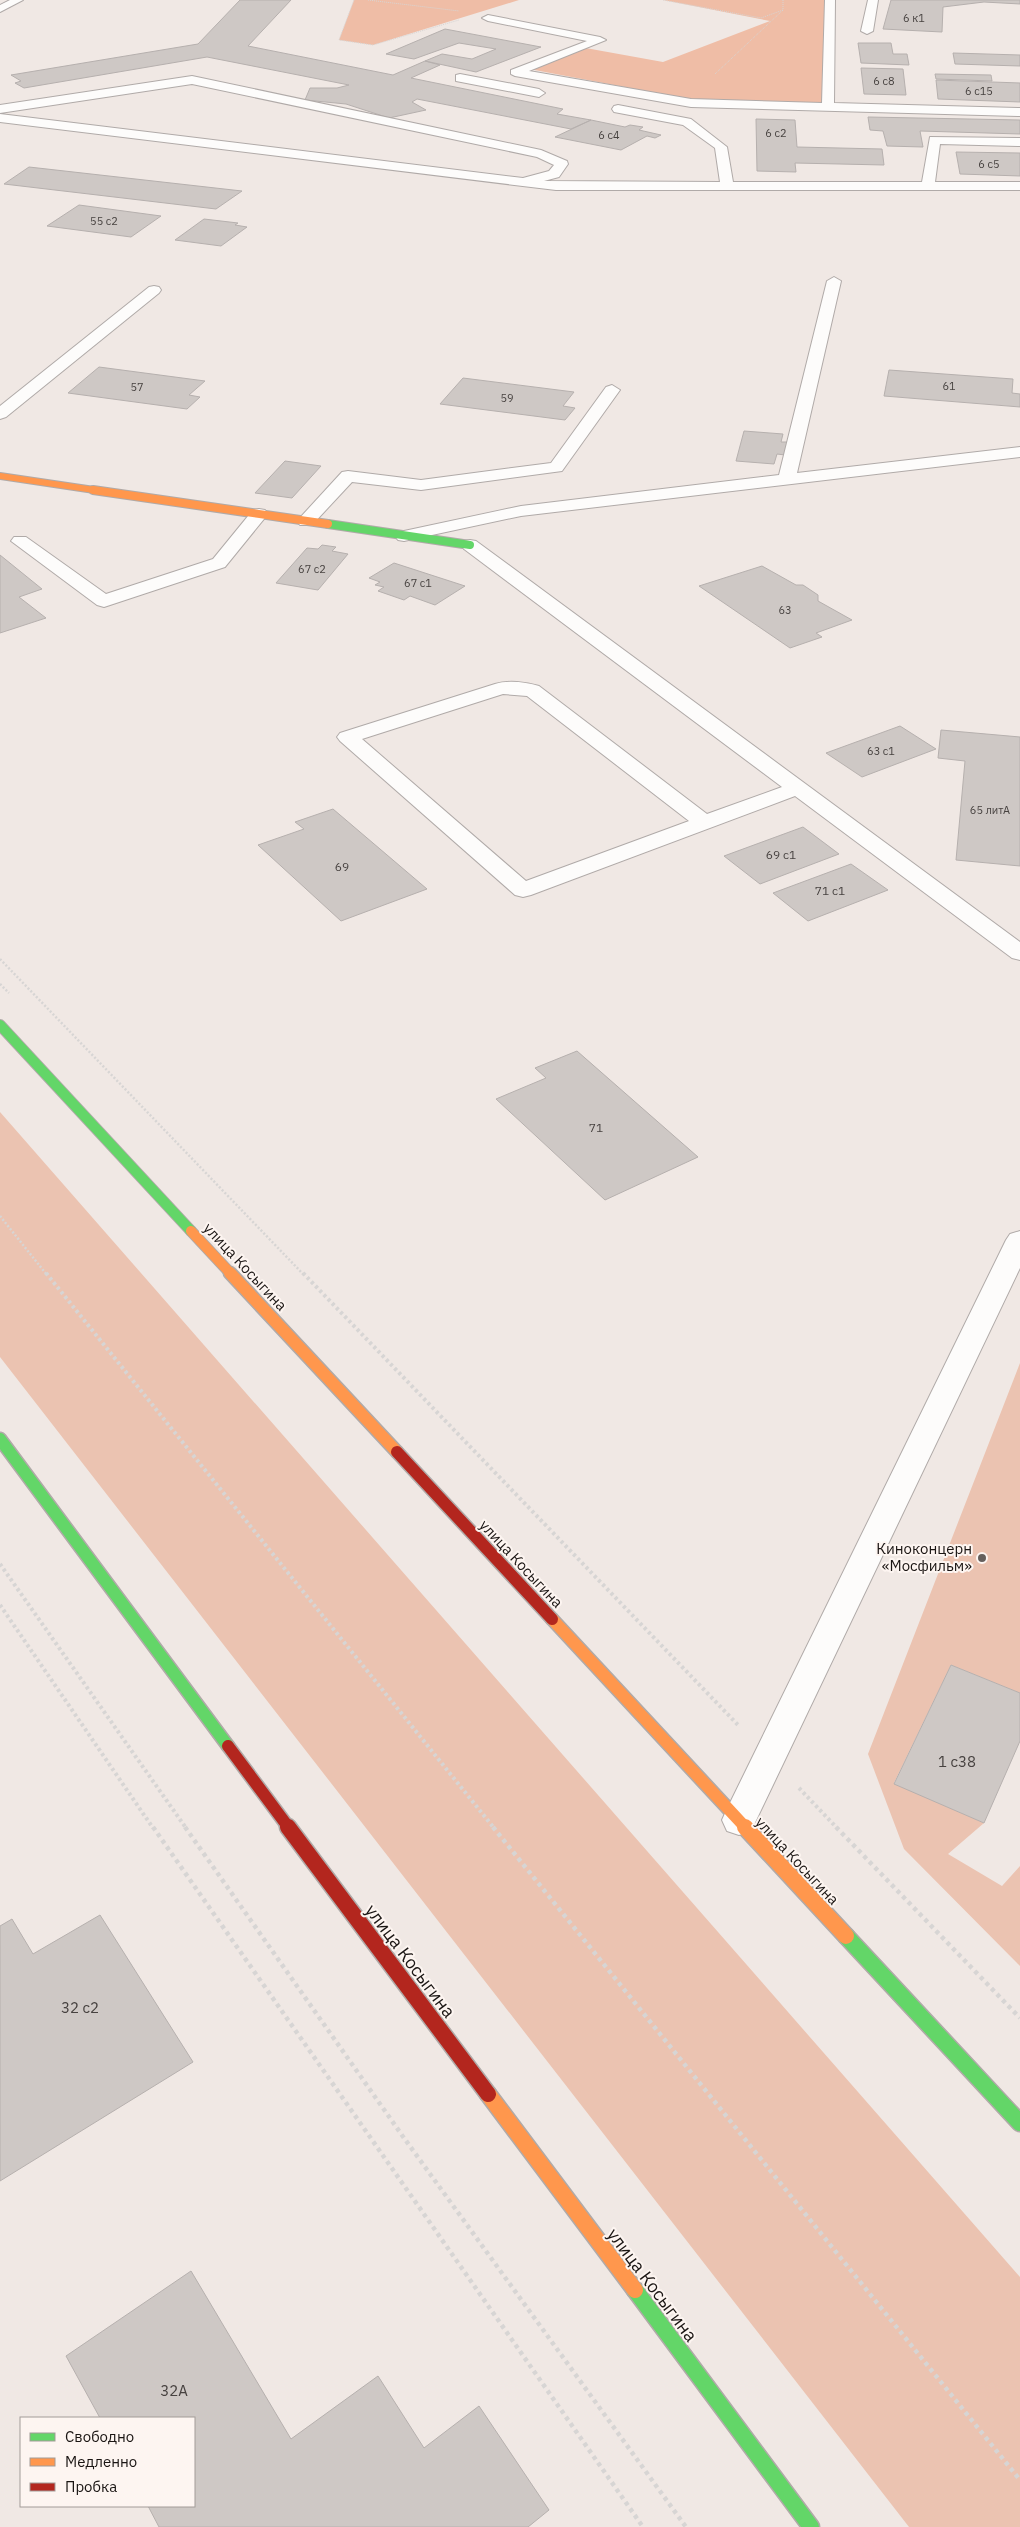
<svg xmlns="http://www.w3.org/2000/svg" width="1020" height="2527" viewBox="0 0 1020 2527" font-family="'IBM Plex Sans',sans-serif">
  <rect width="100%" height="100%" fill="#f0e8e4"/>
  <!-- green -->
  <path fill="#ebc3b1" d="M0 1112 1020 2277V2527H909L0 1357Z
    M1020 1363V1693L951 1665 894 1783 984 1823 948 1854 1002 1886 1020 1866V1966L904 1849 868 1754Z"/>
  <!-- forest -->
  <path fill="#efbda6" d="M354 0H519L373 45 339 40Z
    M663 0H830L828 103 688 99 524 68 580 47 663 62 770 21Z"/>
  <!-- building -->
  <path fill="#cec8c5" stroke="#b6b0ae" d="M240 0H291L248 46 393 75 425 61 440 65 411 78 563 109 557 114 591 120 571 129 417 99 412 102 426 110 389 118 346 104 305 100 310 88H337L349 85 207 57 24 88 15 83 21 81 11 75 198 44Z
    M891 0H1020V4L984 2 943 7 942 32 883 29Z
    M445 29 541 47 476 72 425 61 442 54 472 59 496 49 459 43 414 59 386 54Z
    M858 43H891L893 54H907L909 65 861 63Z
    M953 53 1020 55V66L955 64Z
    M861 68 903 69 906 95 864 94Z
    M935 74 991 75 992 81 936 79Z
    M936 80 1020 83V102L938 99Z
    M868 117 1020 120V134L920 131 923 147 887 146 883 131 870 130Z
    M756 119 795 120 797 147 882 149 884 165 795 163 796 172 757 171Z
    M591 120 625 127 630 125 643 127 639 130 661 135 655 138 647 136 621 150 555 137Z
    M956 152 1020 153V176L960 174Z
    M29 167 242 191 216 209 4 184Z
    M79 205 161 216 131 237 47 226Z
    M204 219 238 223 235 225 247 227 221 246 175 240Z
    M99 367 205 381 189 395 200 397 187 409 68 393Z
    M889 370 1013 379 1012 393 1020 394V407L884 396Z
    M463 378 574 392 563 406 575 408 565 420 440 404Z
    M744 431 783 434 781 442H788L785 455 777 454 774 464 736 461Z
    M285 461 321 466 292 498 255 493Z
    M322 545 336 547 332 551 348 554 318 590 276 583 307 548 318 549Z
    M0 555 42 589 19 597 46 618 0 633Z
    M394 563 465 586 435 605 410 596 404 600 378 591 384 587 375 585 380 582 369 578Z
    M762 566 796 585H803L818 595V601L852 620 816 633 822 637 790 648 699 586Z
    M900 726 936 749 862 777 826 753Z
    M941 730 1020 737V866L956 860 965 761 938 758Z
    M333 809 427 889 341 921 258 845 304 829 295 822Z
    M803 827 839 854 760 884 724 856Z
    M851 864 888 890 808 921 773 893Z
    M577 1051 698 1157 605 1200 496 1099 546 1078 535 1068Z
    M951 1665 1020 1693V1741L984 1823 894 1784Z
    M100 1915 193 2062 0 2181V1926L12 1919 33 1954Z
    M191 2271 291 2439 378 2376 424 2448 479 2406 549 2510 528 2527H159L148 2506H194V2418H100L66 2356Z"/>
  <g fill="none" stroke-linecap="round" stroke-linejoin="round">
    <!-- lane casing -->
    <g stroke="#b0aaa8" stroke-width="2">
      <path id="lane" d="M10 0H23L0 12V5Z
        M825 0H835L834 103 1020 108V116L691 107 515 76 511 74V70L587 41 488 21 482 18 488 15 600 37 606 40 529 71 691 99 822 103Z
        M868 0H878L873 31 867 34 861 31Z
        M460 74 539 89 545 93 539 97 456 81V75Z
        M192 76 541 150 567 161 568 164 559 177 544 181 720 182 715 148 683 125 614 112 612 109 614 106 618 105 691 119 727 147 733 182H922L930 137 1020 138V146L940 144 935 182H1020V190H556L0 122V114L523 178 549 171 554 165 537 157 192 84 0 113V105Z
        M834 277 841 281 797 473 1020 447V457L521 516 404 541 398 540 395 536 398 532 404 531 521 506 779 475 827 281Z
        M154 286 159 287 161 290 159 293 6 417 0 419V406L149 287Z
        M612 385 620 390 562 471 421 490 352 482 312 525H300L297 521 342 472 348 471 421 480 551 463 606 387Z
        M259 509 265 510 268 514 225 567 104 607 97 605 11 541 14 537H26L106 594 213 559 253 510Z
        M470 540 476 541 1020 942V960L1012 958 795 796 531 895 523 897 515 895 340 741 337 737 340 733 495 684C508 680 526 682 539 686L707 814 782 787 464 549 461 545 464 541ZM503 694 527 696 689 821 526 881 362 739Z
        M1020 1231V1268L751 1831 739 1835 727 1831 722 1820 727 1809 1006 1240 1010 1234Z"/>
    </g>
    <!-- fast-far3 casing -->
    <g stroke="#b0aaa8" stroke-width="10">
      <path id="fast-far3" d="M328 524 470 545"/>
    </g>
    <!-- fast-far2 casing -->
    <g stroke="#b0aaa8" stroke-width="12">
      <path id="fast-far2" d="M0 1025 191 1231"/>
    </g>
    <!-- fast-far1 casing -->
    <g stroke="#b0aaa8" stroke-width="15">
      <path id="fast-far1" d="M0 1439 228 1746"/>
    </g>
    <!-- fast casing -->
    <g stroke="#b0aaa8" stroke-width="19">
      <path id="fast" d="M846 1936 1020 2123
        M635 2290 811 2527"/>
    </g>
    <!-- slow-far4 casing -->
    <g stroke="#b0aaa8" stroke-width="8">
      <path id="slow-far4" d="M0 476 101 491"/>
    </g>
    <!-- slow-far3 casing -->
    <g stroke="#b0aaa8" stroke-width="10">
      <path id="slow-far3" d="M93 490 328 524"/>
    </g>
    <!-- slow-far2 casing -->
    <g stroke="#b0aaa8" stroke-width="12">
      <path id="slow-far2" d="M191 1231 232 1275"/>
    </g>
    <!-- slow-far1 casing -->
    <g stroke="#b0aaa8" stroke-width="15">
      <path id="slow-far1" d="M230 1273 397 1452
        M552 1619 746 1828"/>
    </g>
    <!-- slow casing -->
    <g stroke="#b0aaa8" stroke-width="19">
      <path id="slow" d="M745 1827 846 1936
        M488 2094 635 2290"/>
    </g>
    <!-- jam-far1 casing -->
    <g stroke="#b0aaa8" stroke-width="15">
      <path id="jam-far1" d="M397 1452 552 1619
        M228 1746 289 1828"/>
    </g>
    <!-- jam casing -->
    <g stroke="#b0aaa8" stroke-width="19">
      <path id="jam" d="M288 1827 488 2094"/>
    </g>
    <!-- path-far3 -->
    <path stroke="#d7d5d4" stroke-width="1" stroke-dasharray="1 1" stroke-linecap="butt" d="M354 0 339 40 373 45 459 20
      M368 0 459 11
      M663 0 761 18 783 10V0
      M715 74 783 10"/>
    <!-- path-far2 -->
    <path stroke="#d7d5d4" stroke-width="2.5" stroke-dasharray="2 2" stroke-linecap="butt" d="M0 959 304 1275
      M0 984 9 993
      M0 1216 47 1275"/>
    <!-- path-far1 -->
    <path stroke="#d7d5d4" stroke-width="4" stroke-dasharray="3 3" stroke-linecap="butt" d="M46 1273 494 1828
      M303 1273 739 1726
      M0 1564 186 1828
      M0 1605 153 1828
      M799 1788 837 1828"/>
    <!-- path -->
    <path stroke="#d7d5d4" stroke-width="4.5" stroke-dasharray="4 4" stroke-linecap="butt" d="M153 1827 643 2527
      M185 1827 404 2138 686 2527
      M493 1827 1020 2480
      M836 1827 1020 2018"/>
    <!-- lane -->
    <use href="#lane" fill="#fdfcfb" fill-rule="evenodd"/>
    <!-- fast-far3 -->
    <use href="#fast-far3" stroke="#63d668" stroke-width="8"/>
    <!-- fast-far2 -->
    <use href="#fast-far2" stroke="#63d668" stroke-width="10"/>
    <!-- fast-far1 -->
    <use href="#fast-far1" stroke="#63d668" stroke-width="12"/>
    <!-- fast -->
    <use href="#fast" stroke="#63d668" stroke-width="16"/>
    <!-- slow-far4 -->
    <use href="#slow-far4" stroke="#ff974d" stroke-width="6"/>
    <!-- slow-far3 -->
    <use href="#slow-far3" stroke="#ff974d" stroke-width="8"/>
    <!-- slow-far2 -->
    <use href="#slow-far2" stroke="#ff974d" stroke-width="10"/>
    <!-- slow-far1 -->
    <use href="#slow-far1" stroke="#ff974d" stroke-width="12"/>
    <!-- slow -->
    <use href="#slow" stroke="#ff974d" stroke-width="16"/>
    <!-- jam-far1 -->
    <use href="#jam-far1" stroke="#b3261e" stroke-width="12"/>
    <!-- jam -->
    <use href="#jam" stroke="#b3261e" stroke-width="16"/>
  </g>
  <!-- markers -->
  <circle fill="#655f5c" stroke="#fdf5f1" stroke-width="2" cx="982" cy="1558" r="5"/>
  <g text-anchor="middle" stroke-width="4" stroke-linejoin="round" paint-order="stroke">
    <!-- far-number labels -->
    <g font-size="11" fill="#474240">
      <text x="914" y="22">6 к1</text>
      <text x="884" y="85">6 с8</text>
      <text x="979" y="95">6 с15</text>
      <text x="776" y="137">6 с2</text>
      <text x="609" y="139">6 с4</text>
      <text x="989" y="168">6 с5</text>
      <text x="104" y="225">55 с2</text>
      <text x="949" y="390">61</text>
      <text x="137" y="391">57</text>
      <text x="507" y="402">59</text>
      <text x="312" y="573">67 с2</text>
      <text x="418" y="587">67 с1</text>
      <text x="785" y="614">63</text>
      <text x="881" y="755">63 с1</text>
      <text x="990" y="814">65 литА</text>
    </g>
    <!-- number labels -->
    <g font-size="12" fill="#474240">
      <text x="781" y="859">69 с1</text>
      <text x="342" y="871">69</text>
      <text x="830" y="895">71 с1</text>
      <text x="596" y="1132">71</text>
    </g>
    <!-- street labels -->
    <g font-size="15" fill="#1a1513" stroke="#fdf5f1">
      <text transform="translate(245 1267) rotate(47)" y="5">улица Косыгина</text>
      <text transform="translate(521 1564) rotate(47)" y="5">улица Косыгина</text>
      <text transform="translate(797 1861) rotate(47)" y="5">улица Косыгина</text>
    </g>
    <!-- poi labels -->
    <g font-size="15" fill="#1a1513" stroke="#fdf5f1" text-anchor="end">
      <text x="972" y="1554">Киноконцерн<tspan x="972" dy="17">«Мосфильм»</tspan></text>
    </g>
    <!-- near-number labels -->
    <g font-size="15" fill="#474240">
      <text x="957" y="1767">1 с38</text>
      <text x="80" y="2013">32 с2</text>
      <text x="174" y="2396">32А</text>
    </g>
    <!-- near-street labels -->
    <g font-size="18" fill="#1a1513" stroke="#fdf5f1">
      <text transform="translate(410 1961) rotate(53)" y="6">улица Косыгина</text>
      <text transform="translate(652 2285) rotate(53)" y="6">улица Косыгина</text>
    </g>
  </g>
  <!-- legend -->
  <rect x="20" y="2417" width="175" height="90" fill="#fdf5f1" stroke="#a29b98"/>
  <rect x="30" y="2433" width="25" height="8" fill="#63d668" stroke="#a29b98"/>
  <text x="65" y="2442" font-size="15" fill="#1a1513">Свободно</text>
  <rect x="30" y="2458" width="25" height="8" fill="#ff974d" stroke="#a29b98"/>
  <text x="65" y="2467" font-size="15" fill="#1a1513">Медленно</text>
  <rect x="30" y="2483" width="25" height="8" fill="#b3261e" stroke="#a29b98"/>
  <text x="65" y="2492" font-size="15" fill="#1a1513">Пробка</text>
</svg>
